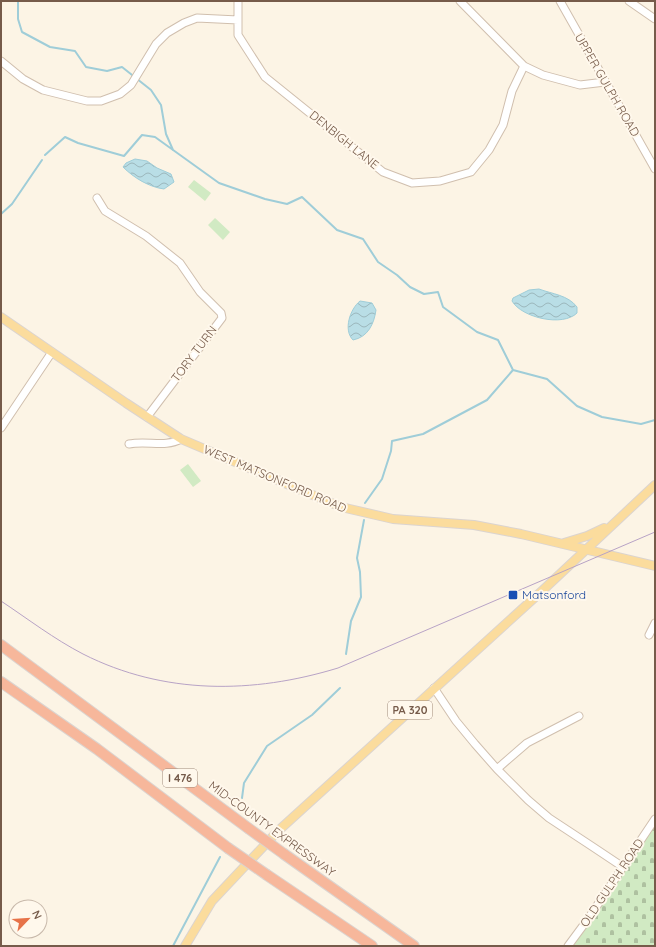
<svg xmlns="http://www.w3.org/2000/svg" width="656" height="947" viewBox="0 0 656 947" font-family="Quicksand,sans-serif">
  <defs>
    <pattern id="cemetery-stones" width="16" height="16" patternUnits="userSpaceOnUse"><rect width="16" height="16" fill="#d1eac3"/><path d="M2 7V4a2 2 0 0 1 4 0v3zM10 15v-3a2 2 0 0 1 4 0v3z" fill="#aec1a0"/></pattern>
    <pattern id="water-waves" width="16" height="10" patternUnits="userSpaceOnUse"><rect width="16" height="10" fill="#b9dee6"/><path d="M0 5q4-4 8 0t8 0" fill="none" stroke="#9bb7bc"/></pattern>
  </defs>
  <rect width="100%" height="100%" fill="#fcf4e5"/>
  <!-- cemetery -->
  <path fill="url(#cemetery-stones)" d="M655 819V946H568Z"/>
  <!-- pitch -->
  <path fill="#d1eac3" d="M194 180 211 193 205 201 188 187Z
    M215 218 230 232 223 240 208 225Z
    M188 464 201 481 193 487 180 470Z"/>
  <!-- water -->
  <path fill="url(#water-waves)" stroke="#9fcdd8" d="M135 159 147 161 157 168 171 174 174 182 164 189C149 187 134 178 123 167L126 163Z
    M539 289C552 294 568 295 577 307V313C563 327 522 318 512 301L513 298 529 290Z
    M360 301 372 303 376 310C374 324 368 337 353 340 343 330 350 309 360 301Z"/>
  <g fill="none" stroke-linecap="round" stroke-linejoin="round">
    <!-- stream -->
    <path stroke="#9fcdd8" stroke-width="2" d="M18 1V19L22 32 50 47 75 51 86 67 107 71 122 67 151 90 161 105 166 134 173 150
      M45 155 65 137 78 143 124 156 142 135 155 137 219 183 265 199 287 204 302 197 337 230 363 239 378 262 397 275 410 287 424 294 438 292 443 307 477 332 498 340 513 370 547 379 577 406 602 417 641 424 655 420
      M1 214 12 204 42 160
      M365 503 382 479 391 451 392 441 423 434 487 400 513 370
      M346 654 351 621 361 597 360 572 357 558 364 520
      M242 798 244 783 267 746 312 715 340 688
      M173 946 220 857"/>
    <!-- minor casing -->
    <g stroke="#d0bfae" stroke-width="9">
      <path id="minor" d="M238 1V35L265 77 383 172 412 183 440 181 471 172 489 150 503 125 512 91 524 66 460 1
        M560 1 655 169
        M629 1 655 19
        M1 61 23 79 43 90 87 101H101L120 94 131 85 156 44 167 33 184 23 197 18 238 20
        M524 66 543 75 580 85 605 82
        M97 198 105 211 146 236 180 263 200 292 221 313 222 318 147 417
        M1 428 52 352
        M129 444C147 440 165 448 181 439
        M649 635 655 623
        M434 688 456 721 475 744 497 769 528 800 549 818 593 847 623 867
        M497 769 527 743 579 716
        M568 946 588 919 655 819"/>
    </g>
    <!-- major casing -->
    <g stroke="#dbd4d0" stroke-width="10">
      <path id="major" d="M1 317 126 403 181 439 341 507 393 519 474 525 521 534 655 566
        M564 543 587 536 604 528
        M185 946 212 901 278 831 543 590 655 485"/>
    </g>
    <!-- highway casing -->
    <g stroke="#dbd4d0" stroke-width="12">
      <path id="highway" d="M1 645 248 828
        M1 682 97 749 228 848
        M284 854 414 946
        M267 875 372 946"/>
    </g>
    <!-- minor -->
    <use href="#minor" stroke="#fff" stroke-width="7"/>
    <!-- major -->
    <use href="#major" stroke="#fbdc9d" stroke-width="8"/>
    <!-- highway -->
    <use href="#highway" stroke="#f7b79b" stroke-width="10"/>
    <!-- tram -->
    <path stroke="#b8a3c6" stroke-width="1" d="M1 601C28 619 54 639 83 654 164 695 253 694 338 668L655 532"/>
    <!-- highway-bridge casing -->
    <g stroke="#dbd4d0" stroke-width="12" stroke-linecap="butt">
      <path id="highway-bridge" d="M248 828 284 854
        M228 848 267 875"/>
    </g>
    <!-- highway-bridge -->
    <use href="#highway-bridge" stroke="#f7b79b" stroke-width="10"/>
  </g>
  <!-- markers -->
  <rect fill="#1a4fb4" stroke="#fff8ec" stroke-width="1.5" x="508" y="590" width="10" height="10" rx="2"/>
  <g text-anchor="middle" stroke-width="4" stroke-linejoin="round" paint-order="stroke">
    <!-- shield labels -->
    <g fill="#fff8ec" stroke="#9f8a7b" stroke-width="1">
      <rect x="388" y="701" width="44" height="18" rx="3"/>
      <rect x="163" y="769" width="34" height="18" rx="3"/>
    </g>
    <g font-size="11" font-weight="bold" fill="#765b4a">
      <text x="410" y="714">PA 320</text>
      <text x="180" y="782">I 476</text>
    </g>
    <!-- street labels -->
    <g font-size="12" fill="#765b4a" stroke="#fff8ec">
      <text transform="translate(607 85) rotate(60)" y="4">UPPER GULPH ROAD</text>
      <text transform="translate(344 140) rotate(39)" y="4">DENBIGH LANE</text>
      <text transform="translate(194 354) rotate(-53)" y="4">TORY TURN</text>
      <text transform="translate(275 479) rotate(23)" y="4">WEST MATSONFORD ROAD</text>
      <text transform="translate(272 829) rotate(36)" y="4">MID-COUNTY EXPRESSWAY</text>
      <text transform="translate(612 883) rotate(-56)" y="4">OLD GULPH ROAD</text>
    </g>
    <!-- transit labels -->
    <g font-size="12" fill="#164399" stroke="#fff8ec" text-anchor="start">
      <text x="522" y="599">Matsonford</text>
    </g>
  </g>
  <!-- border -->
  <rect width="656" height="947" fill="none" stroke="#765b4a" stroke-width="4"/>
  <!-- north arrow -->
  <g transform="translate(28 919) rotate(65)"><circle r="19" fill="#fff8ec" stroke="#c8b9ab"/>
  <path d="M0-3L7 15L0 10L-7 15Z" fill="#e77349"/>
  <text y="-6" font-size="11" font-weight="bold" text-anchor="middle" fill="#765b4a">N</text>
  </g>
</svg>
